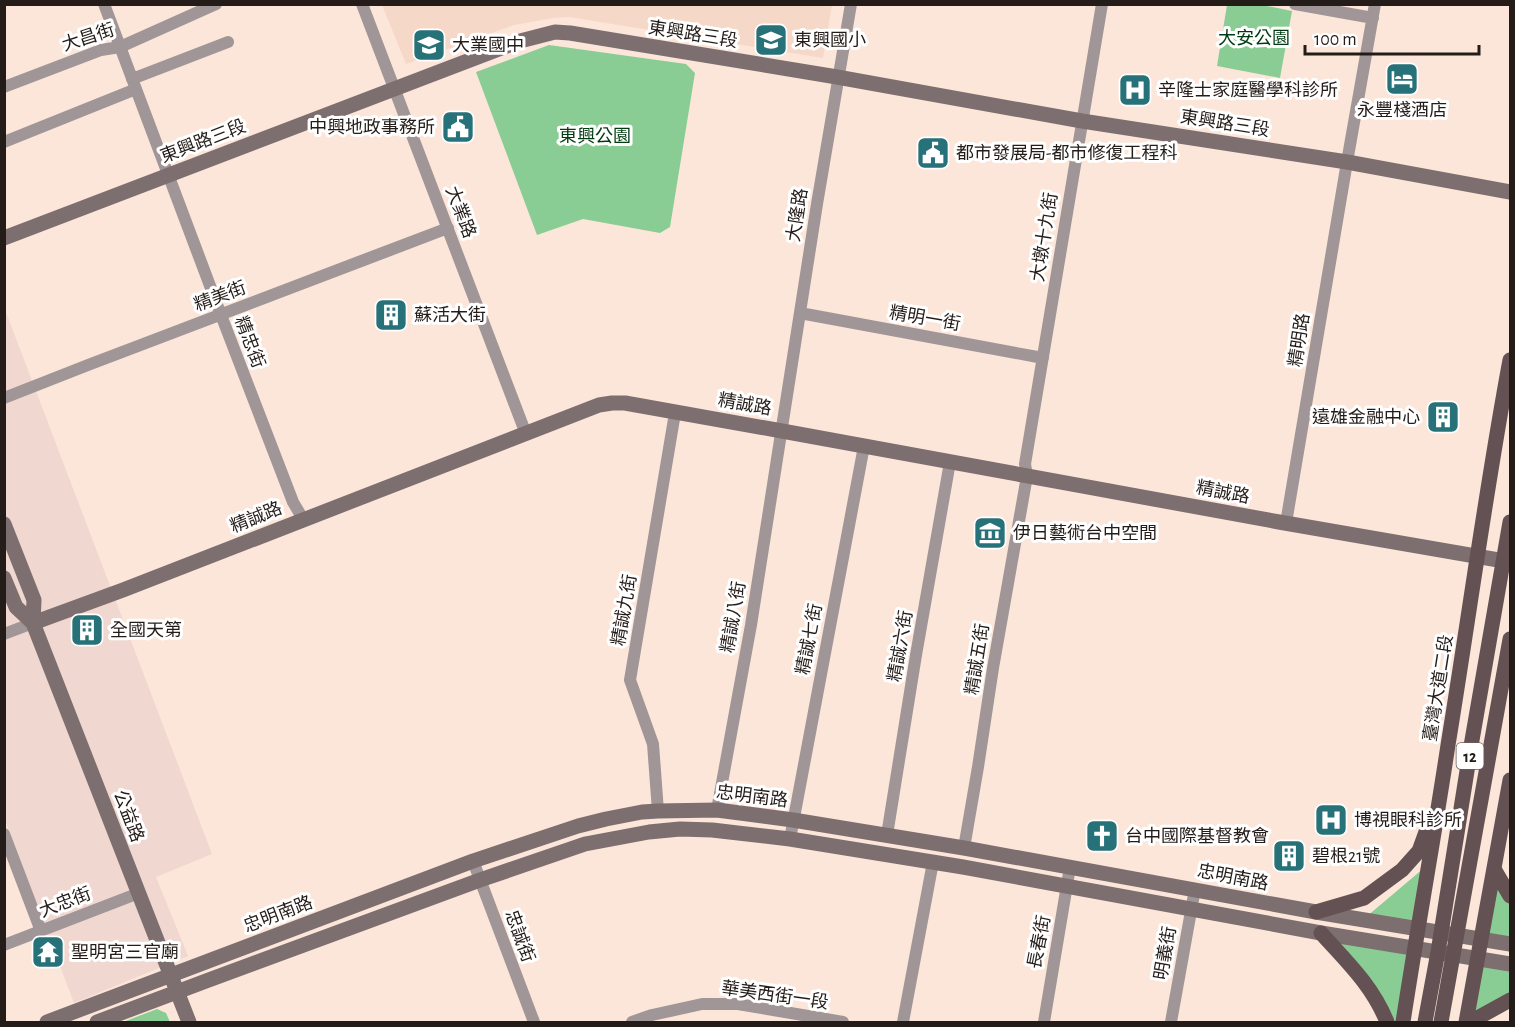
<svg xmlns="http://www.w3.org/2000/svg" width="1515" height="1027" font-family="'Alegreya Sans','Noto Sans TC',sans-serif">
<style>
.commercial{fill:#f0d7cf}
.built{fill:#f6d8c8}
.green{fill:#8acd94}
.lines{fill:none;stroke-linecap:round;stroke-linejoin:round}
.street{stroke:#a19697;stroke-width:12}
.secondary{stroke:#7d6e70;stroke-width:15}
.primary{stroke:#645154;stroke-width:15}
.labels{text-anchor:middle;stroke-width:6;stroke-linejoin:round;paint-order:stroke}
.shield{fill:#fff;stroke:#66605d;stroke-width:1.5}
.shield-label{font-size:16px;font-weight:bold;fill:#241c18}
.street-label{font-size:18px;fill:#241c18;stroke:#fff}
.park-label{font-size:18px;fill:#003a11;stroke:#fff}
.poi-label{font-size:18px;fill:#241c18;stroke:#fff;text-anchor:start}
</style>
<rect width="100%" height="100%" fill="#fce6d9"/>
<path class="commercial" d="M4,307L212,854L156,877L188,956L74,1003L5,820Z"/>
<path class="built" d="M382,5H832L823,58L569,17L553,18L514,25L406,64Z"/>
<path class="green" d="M1227,5H1262L1292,11L1280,78L1217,66Z
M549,45L686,64L695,73L670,227L660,233L583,219L537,235L476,72Z
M1500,863L1510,885V939L1485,934Z
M1424,868L1414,924L1366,917Z
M1330,939L1410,952L1400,1022H1391Z
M1483,965L1510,969V996L1469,1019Z
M157,1009L166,1013L170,1022H123Z"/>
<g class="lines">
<path class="street" d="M104,4L221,315L293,502L303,519
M362,4L526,434
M1295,4L1373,18
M132,79L228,42
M4,87L101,50L120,47L216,4
M4,142L136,89
M800,313L1043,358
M4,398L88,365L448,228
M1286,523L1347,162L1375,4
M4,634L33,623
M717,810L751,625L817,204L851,4
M658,811L653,744L630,680L675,413
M4,834L41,931
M887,835L916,655L950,462
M790,839L864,446
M964,848L978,767L993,668L1027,476L1025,464L1102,4
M473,861L534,1022
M4,945L139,893
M632,1022L652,1015L702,1004H738L843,1022
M903,1022L933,862
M1044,1022L1070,867
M1171,1022L1195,889"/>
<path class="secondary" d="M4,238L520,41L555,32L570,33L837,77L1082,121L1347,162L1510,192
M4,524L34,600L33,623L189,1022
M4,578L16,607L33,623
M33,623L123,590L599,405L612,403H625L782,431L1279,522L1510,562
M47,1022L473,861L578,826L606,819L642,812L658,811L717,810L793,820L964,848L1316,912L1510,944
M97,1022L206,981L480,880L585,844L649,832L680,829L712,830L790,839L963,867L1321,933L1510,964"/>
<path class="primary" d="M1494,869L1510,896
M1316,912L1364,898L1402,870L1419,851L1427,829
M1321,933C1347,962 1372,985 1387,1022
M1403,1022C1417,930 1434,838 1448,745C1469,617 1486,488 1510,360
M1425,1022L1438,952L1471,746L1510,522
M1441,1022L1510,639
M1466,1022L1510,780
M1470,1022L1510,1000"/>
</g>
<defs>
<g id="school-square" transform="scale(1.725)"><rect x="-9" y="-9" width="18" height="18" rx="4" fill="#277178" stroke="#fff"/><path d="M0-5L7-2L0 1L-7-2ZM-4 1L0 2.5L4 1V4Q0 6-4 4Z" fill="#fff"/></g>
<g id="hotel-square" transform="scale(1.725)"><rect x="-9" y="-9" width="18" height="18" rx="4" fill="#277178" stroke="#fff"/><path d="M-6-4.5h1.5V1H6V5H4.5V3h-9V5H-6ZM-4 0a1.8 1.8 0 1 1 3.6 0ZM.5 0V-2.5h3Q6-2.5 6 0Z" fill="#fff"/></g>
<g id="hospital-square" transform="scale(1.725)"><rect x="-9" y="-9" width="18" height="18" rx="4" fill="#277178" stroke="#fff"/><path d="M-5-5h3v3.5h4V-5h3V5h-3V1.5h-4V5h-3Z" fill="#fff"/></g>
<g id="civic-square" transform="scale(1.725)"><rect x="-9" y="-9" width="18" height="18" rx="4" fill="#277178" stroke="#fff"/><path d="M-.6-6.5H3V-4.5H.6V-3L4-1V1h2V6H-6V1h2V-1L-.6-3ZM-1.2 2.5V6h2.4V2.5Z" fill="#fff"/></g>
<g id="building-square" transform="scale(1.725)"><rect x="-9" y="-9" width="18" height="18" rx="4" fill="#277178" stroke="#fff"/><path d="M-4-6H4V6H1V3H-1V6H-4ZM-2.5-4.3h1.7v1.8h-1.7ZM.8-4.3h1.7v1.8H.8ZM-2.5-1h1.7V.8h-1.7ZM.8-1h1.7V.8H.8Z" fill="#fff"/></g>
<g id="museum-square" transform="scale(1.725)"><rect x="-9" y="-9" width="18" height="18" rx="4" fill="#277178" stroke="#fff"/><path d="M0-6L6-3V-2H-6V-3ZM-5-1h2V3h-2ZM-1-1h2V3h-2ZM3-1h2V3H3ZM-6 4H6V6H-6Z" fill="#fff"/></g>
<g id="church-square" transform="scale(1.725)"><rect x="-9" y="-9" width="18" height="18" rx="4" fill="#277178" stroke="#fff"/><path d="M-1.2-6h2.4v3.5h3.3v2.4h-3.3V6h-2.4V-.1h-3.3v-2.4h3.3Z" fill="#fff"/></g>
<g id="temple-square" transform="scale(1.725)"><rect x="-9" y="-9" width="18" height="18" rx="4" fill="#277178" stroke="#fff"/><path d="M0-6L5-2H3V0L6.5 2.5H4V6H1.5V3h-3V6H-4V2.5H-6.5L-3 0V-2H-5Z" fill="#fff"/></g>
</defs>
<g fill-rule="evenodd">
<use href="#school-square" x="771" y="40"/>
<use href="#school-square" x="429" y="45"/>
<use href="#hotel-square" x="1402" y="79"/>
<use href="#hospital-square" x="1135" y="90"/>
<use href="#civic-square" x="458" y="127"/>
<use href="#civic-square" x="933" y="153"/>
<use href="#building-square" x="391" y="315"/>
<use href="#building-square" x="1443" y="417"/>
<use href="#museum-square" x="990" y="533"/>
<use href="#building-square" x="87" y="630"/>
<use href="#hospital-square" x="1331" y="820"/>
<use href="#church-square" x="1102" y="836"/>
<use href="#building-square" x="1289" y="856"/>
<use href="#temple-square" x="48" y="952"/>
</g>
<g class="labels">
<rect class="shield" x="1456.5" y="743" width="27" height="26" rx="4.5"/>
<g class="shield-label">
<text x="1470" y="762">12</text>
</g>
<g class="street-label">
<text transform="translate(693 34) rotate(9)" y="6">東興路三段</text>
<text transform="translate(88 37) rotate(-18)" y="6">大昌街</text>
<text transform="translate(1225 123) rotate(9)" y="6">東興路三段</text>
<text transform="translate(203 141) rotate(-21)" y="6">東興路三段</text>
<text transform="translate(461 212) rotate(69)" y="6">大業路</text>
<text transform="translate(797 215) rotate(-81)" y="6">大隆路</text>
<text transform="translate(1044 237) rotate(-81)" y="6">大墩十九街</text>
<text transform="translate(220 296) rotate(-21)" y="6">精美街</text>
<text transform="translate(925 318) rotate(10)" y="6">精明一街</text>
<text transform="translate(1299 340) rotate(-81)" y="6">精明路</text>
<text transform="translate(250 342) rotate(69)" y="6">精忠街</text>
<text transform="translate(745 404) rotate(10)" y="6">精誠路</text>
<text transform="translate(1223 492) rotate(11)" y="6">精誠路</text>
<text transform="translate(256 517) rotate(-22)" y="6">精誠路</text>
<text transform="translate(624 610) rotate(-80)" y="6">精誠九街</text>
<text transform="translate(733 617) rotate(-80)" y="6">精誠八街</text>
<text transform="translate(809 639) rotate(-79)" y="6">精誠七街</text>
<text transform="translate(900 646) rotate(-80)" y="6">精誠六街</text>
<text transform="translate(977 659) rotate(-81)" y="6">精誠五街</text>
<text transform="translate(1438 688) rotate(-81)" y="6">臺灣大道二段</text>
<text transform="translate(752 796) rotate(7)" y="6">忠明南路</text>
<text transform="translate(129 816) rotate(69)" y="6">公益路</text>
<text transform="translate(1233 877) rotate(11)" y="6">忠明南路</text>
<text transform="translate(65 902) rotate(-21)" y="6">大忠街</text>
<text transform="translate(278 914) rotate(-21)" y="6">忠明南路</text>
<text transform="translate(520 936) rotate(70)" y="6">忠誠街</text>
<text transform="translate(1039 942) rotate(-79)" y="6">長春街</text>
<text transform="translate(1165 953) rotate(-80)" y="6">明義街</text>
<text transform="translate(775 995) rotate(8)" y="6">華美西街一段</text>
</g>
<g class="park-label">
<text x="1254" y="44">大安公園</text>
<text x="595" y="142">東興公園</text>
</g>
<g class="poi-label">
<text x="794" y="46">東興國小</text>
<text x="452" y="51">大業國中</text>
<text x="1158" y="96">辛隆士家庭醫學科診所</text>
<text x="1402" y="116" text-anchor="middle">永豐棧酒店</text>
<text x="435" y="133" text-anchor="end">中興地政事務所</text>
<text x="956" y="159">都市發展局-都市修復工程科</text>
<text x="414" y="321">蘇活大街</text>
<text x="1420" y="423" text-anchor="end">遠雄金融中心</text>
<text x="1013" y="539">伊日藝術台中空間</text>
<text x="110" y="636">全國天第</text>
<text x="1354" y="826">博視眼科診所</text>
<text x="1125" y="842">台中國際基督教會</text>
<text x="1312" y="862">碧根21號</text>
<text x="71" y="958">聖明宮三官廟</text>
</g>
</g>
<rect width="1515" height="1027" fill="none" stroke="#241c18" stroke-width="12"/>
<path d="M1305 45v9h174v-9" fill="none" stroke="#241c18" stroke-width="3"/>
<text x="1314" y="45" font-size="18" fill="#241c18" stroke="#ffffff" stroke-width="4.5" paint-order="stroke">100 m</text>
</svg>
